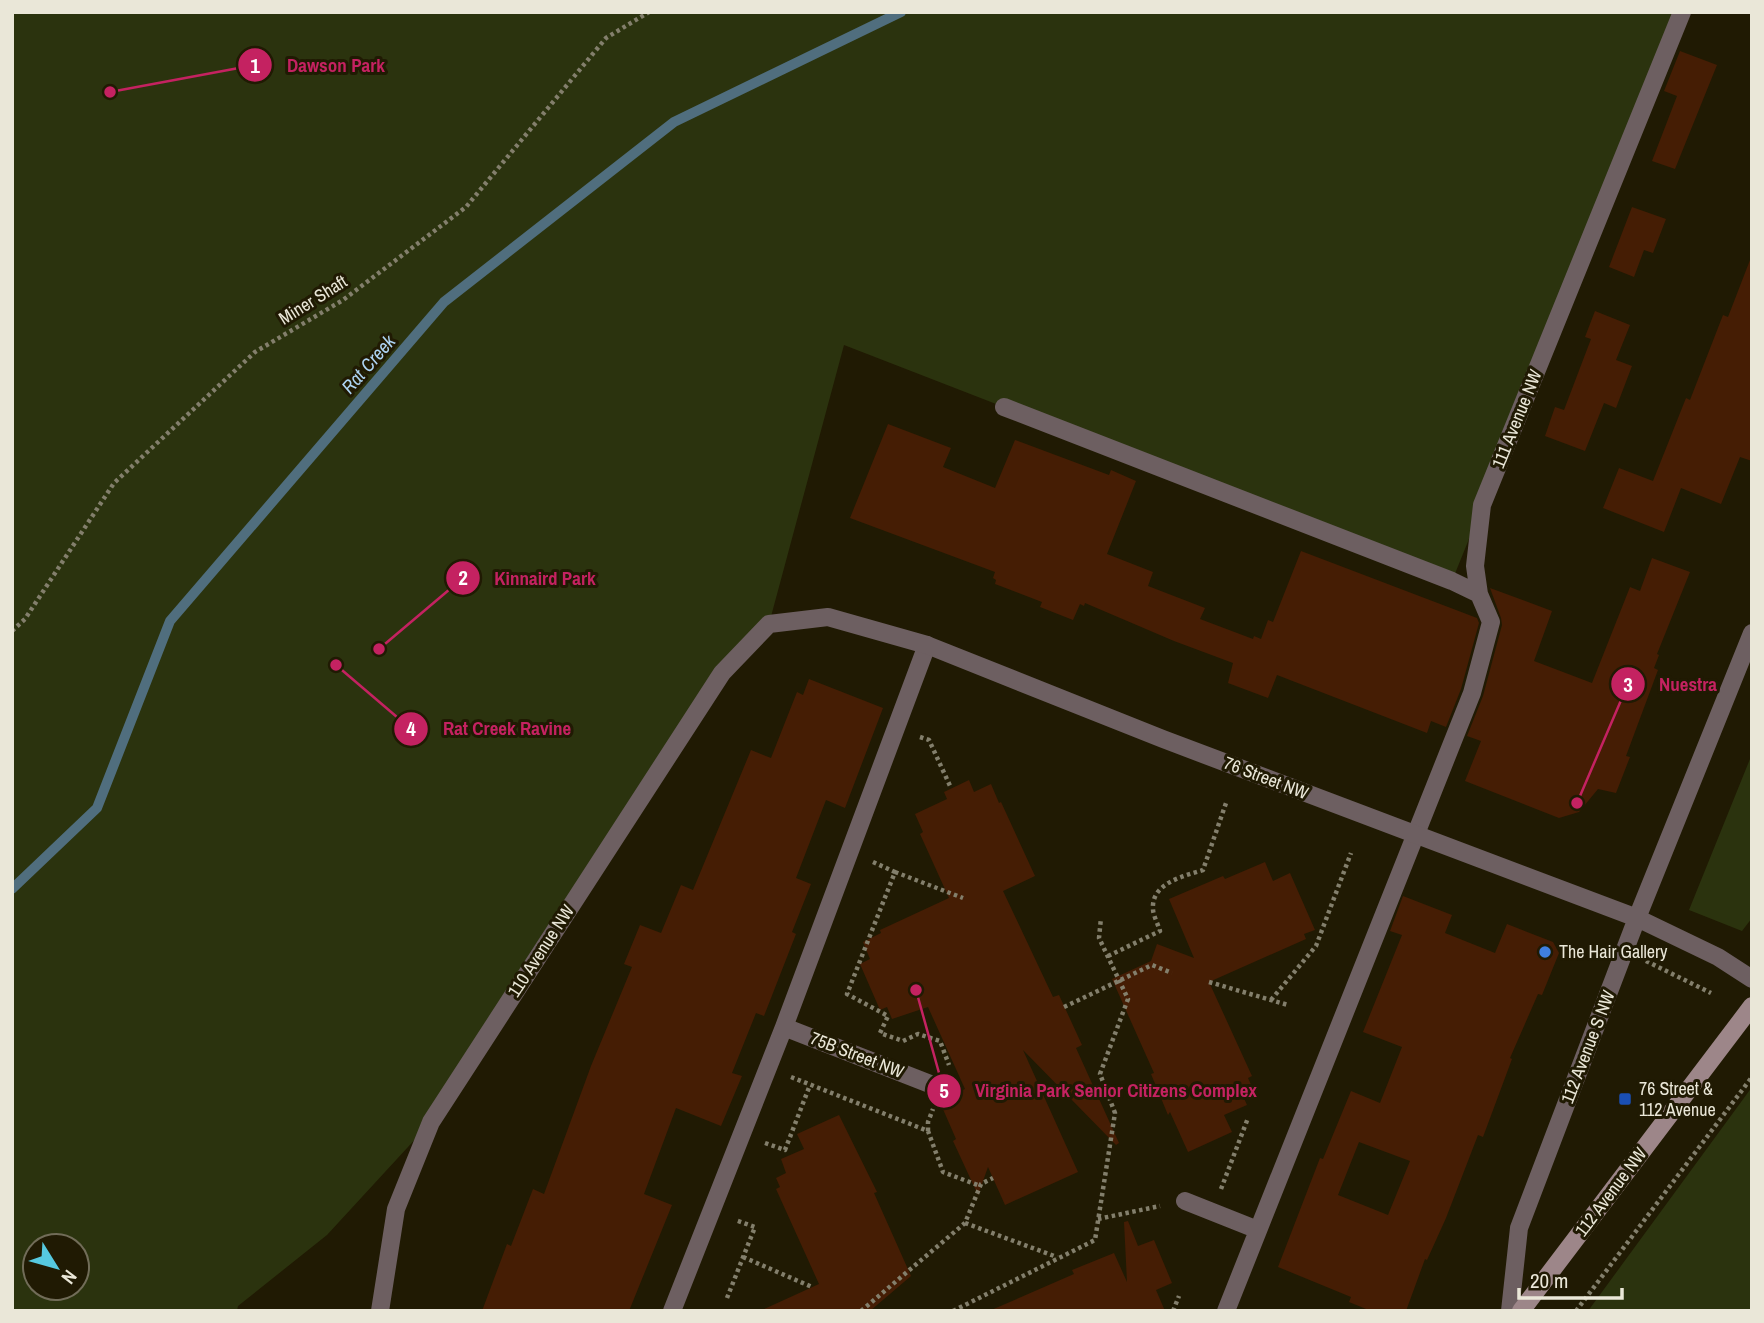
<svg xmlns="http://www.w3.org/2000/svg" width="1764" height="1323" font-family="'Archivo Narrow',sans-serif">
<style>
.green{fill:#2b330e;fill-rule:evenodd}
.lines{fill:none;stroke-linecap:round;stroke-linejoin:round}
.stream{stroke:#506e7e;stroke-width:10}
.building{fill:#451d04;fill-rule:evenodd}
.path{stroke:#837f6c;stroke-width:4.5;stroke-dasharray:3.5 3.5;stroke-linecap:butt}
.service{stroke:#6d5f61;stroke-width:18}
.minor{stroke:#6d5f61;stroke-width:18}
.secondary{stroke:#9d8689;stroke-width:18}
.shop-dot{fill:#3f7fe0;stroke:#201a03;stroke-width:2.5}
.transit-dot{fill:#1a4fb4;stroke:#201a03;stroke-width:2.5}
.labels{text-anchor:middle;stroke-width:6;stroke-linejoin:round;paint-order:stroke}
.street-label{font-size:18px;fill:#eae7d8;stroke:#201a03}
.poi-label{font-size:18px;fill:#eae7d8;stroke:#201a03;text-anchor:start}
.water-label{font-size:19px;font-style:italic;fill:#aed4f3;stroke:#201a03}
.leader{fill:none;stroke:#c42261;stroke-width:2.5}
.callout-dot{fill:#c42261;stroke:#201a03;stroke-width:2.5}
.mark-label{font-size:21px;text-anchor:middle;font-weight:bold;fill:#fff}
.callout-label{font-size:19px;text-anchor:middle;font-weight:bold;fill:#c42261;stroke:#201a03;stroke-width:6;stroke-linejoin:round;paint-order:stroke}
</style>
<rect width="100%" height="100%" fill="#201a03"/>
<path class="green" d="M12,12H1682L1452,581L844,345L769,624L722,673L431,1122L327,1235L238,1306L237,1311H12ZM35,1246H77V1288H35Z
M1752,754V918L1742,931L1689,910Z
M1752,1087V1311H1588Z"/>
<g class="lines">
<path class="stream" d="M12,889L97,808L170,621L444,302L674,122L901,12"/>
</g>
<path class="building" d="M1680,51L1717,65L1675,169L1652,161L1677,96L1664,91Z
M1632,207L1666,219L1653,253L1644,250L1634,277L1609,267Z
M1750,260L1752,461L1740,457L1721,504L1681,488L1664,532L1603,508L1619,468L1653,481L1686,398L1690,400L1723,315L1728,317Z
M1595,311L1630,325L1616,360L1632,366L1616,408L1604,403L1585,451L1545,436L1555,407L1564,410L1591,339L1585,337Z
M888,424L951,448L943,467L995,488L1015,440L1109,475L1111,470L1136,481L1107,554L1153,572L1148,586L1205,608L1200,619L1253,639L1254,636L1261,639L1268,620L1273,622L1301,551L1477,618L1479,623L1461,689L1446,727L1431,721L1427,733L1277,675L1268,698L1228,683L1233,663L1174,641L1085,603L1084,606L1080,604L1073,620L1040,607L1042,602L995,584L996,580L993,578L995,572L850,518Z
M1652,558L1690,572L1657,654L1659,655L1654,668L1658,670L1626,756L1630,757L1616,793L1598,789L1579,812L1559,818L1465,781L1481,741L1467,736L1483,696L1502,625L1501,618L1490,588L1552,611L1534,661L1592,683L1630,587L1640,591Z
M809,679L883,708L845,808L826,800L796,878L811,884L792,932L796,934L764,1016L756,1013L732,1073L742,1076L721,1126L676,1108L644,1194L672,1205L629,1311H482L507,1244L511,1246L533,1189L544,1194L591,1066L632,967L624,964L640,925L661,933L681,885L693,890L751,750L771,758L797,692L803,695Z
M969,780L974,792L991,784L999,803L1001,802L1035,876L1003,891L1053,997L1059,995L1082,1045L1076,1048L1119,1143L1116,1145L1023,1050L1078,1172L1005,1205L988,1167L978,1195L953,1141L956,1139L939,1100L965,1089L928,1007L892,1019L887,1007L880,1010L860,964L870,959L863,942L881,933L880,930L949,898L920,834L923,832L915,814L947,799L944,792Z
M1265,862L1273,881L1290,873L1315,930L1304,934L1306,939L1209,982L1252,1076L1248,1078L1253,1089L1242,1094L1247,1105L1224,1115L1232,1132L1188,1152L1170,1112L1168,1115L1151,1074L1154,1073L1112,979L1151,961L1157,944L1194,958L1169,899L1223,876L1225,879Z
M1403,896L1452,915L1445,933L1495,953L1507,924L1553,942L1559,953L1542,995L1538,994L1510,1058L1512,1059L1483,1137L1478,1135L1446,1218L1427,1260L1425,1259L1406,1311H1371L1349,1302L1351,1297L1278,1267L1320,1158L1323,1159L1351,1091L1380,1103L1402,1047L1363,1032L1402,935L1390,931ZM1359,1142L1410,1161L1388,1215L1338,1195Z
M839,1115L877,1192L874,1193L911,1276L870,1311H760L819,1284L776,1189L780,1187L776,1178L786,1173L781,1159L804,1149L797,1134Z
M1128,1221L1138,1246L1154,1240L1172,1283L1156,1290L1165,1311H989L1074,1274L1072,1270L1114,1253L1127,1282L1124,1222Z"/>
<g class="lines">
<path class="path" d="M12,631L25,619L114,483L255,352L343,300L466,207L606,38L649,12
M920,737L929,740L951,788
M873,862L895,872L847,994L888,1016L880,1033L903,1041L918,1034L940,1041L949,1065
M895,872L963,898
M1108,956L1160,931C1158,924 1153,915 1153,909C1151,883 1184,876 1203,870L1226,803
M1646,961L1711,993
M1209,982L1288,1005
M1271,1000L1316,946L1351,853
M1064,1007L1152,965L1172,973
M791,1077L928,1131L943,1172L980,1186
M928,1131V1122L933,1109
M765,1143L785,1150L810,1085
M1221,1189L1248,1118
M1098,1219L1160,1206
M965,1223L1057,1257
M743,1257L812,1287
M727,1298L755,1227L735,1220
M861,1311L965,1223L981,1184L993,1178
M953,1311L1095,1240L1115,1113L1100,1074L1128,999L1099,938L1101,918
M1173,1311L1179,1296
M1576,1311L1752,1077"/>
<path class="service" d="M1004,407L1452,581L1479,594
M784,1027L930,1084
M1185,1201L1258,1230
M672,1311L784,1027L927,645
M1226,1311L1472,693L1491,622L1479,594L1475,566L1482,505L1682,12"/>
<path class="minor" d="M380,1311L396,1209L431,1122L722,673L769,624L828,617L927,645L1163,739L1637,918L1718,957L1752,979
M1510,1311L1519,1228L1637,918L1752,633"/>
<path class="secondary" d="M1521,1311L1752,1006"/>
</g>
<circle class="shop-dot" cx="1545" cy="952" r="7"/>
<rect class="transit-dot" x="1618" y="1092" width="14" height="14" rx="3.5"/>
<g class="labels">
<g class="street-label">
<text transform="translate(313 300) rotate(-32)" y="6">Miner Shaft</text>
<text transform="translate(1517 419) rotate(-68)" y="6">111 Avenue NW</text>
<text transform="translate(1266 778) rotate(21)" y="6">76 Street NW</text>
<text transform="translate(541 951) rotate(-57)" y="6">110 Avenue NW</text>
<text transform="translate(1588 1047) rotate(-69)" y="6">112 Avenue S NW</text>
<text transform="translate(857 1055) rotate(21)" y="6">75B Street NW</text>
<text transform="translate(1611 1192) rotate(-53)" y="6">112 Avenue NW</text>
</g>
<g class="poi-label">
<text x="1559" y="958">The Hair Gallery</text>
<text x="1639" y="1095">76 Street &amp;<tspan x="1639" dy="21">112 Avenue</tspan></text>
</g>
<g class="water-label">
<text transform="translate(368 364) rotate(-49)" y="7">Rat Creek</text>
</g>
</g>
<path class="leader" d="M110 92L255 65M379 649L463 578M1577 803L1628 684M336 665L411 729M916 990L944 1091"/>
<g class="callout-dot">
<circle cx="110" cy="92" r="7"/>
<circle cx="379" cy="649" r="7"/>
<circle cx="1577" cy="803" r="7"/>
<circle cx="336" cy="665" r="7"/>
<circle cx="916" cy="990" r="7"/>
<circle cx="255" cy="65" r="18"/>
<circle cx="463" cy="578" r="18"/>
<circle cx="1628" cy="684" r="18"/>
<circle cx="411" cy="729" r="18"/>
<circle cx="944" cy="1091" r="18"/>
</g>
<g class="mark-label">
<text x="255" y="73">1</text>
<text x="463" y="585">2</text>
<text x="1628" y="692">3</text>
<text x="411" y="736">4</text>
<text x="944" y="1098">5</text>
</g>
<g class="callout-label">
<text x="336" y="72">Dawson Park</text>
<text x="545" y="585">Kinnaird Park</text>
<text x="1688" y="691">Nuestra</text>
<text x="507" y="735">Rat Creek Ravine</text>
<text x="1116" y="1097">Virginia Park Senior Citizens Complex</text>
</g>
<rect width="1764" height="1323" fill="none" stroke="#eae7d8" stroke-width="28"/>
<g transform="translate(56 1267) rotate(127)"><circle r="33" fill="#201a03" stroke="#716c58" stroke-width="2"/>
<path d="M0-5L12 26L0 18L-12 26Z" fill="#56c9e0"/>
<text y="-10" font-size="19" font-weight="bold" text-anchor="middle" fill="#eae7d8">N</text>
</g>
<path d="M1519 1288v10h103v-10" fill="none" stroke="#eae7d8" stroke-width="3.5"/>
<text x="1530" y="1288" font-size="21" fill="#eae7d8" stroke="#201a03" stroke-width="5" paint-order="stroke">20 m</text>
</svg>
